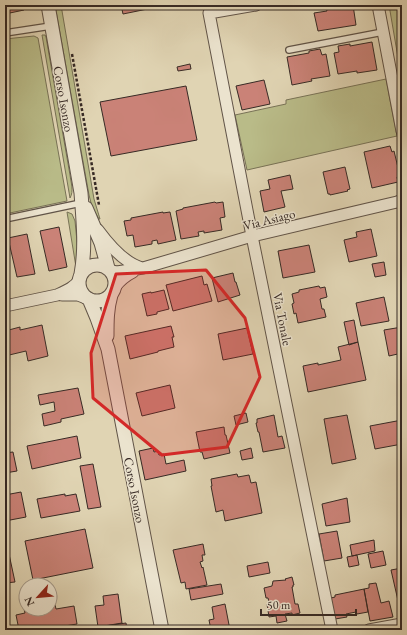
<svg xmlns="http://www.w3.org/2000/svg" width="407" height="635" font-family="'EB Garamond',serif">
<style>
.green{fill:#b9bb88;stroke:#787256}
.building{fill:#ca8277;stroke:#372a25}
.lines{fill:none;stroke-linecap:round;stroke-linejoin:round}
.service-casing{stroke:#615448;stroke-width:8}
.minor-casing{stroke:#615448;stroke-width:13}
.tertiary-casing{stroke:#615448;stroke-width:15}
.path{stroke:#372a25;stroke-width:2.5;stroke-dasharray:3 2;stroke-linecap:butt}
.service{stroke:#ebe3ce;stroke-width:5.5}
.minor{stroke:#ebe3ce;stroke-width:11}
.tertiary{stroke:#ebe3ce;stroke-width:13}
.marked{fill:#d62828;fill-opacity:0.2;stroke:#d62828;stroke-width:3;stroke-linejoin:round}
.labels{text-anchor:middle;stroke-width:3;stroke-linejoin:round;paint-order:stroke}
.street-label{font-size:13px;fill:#372a25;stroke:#ebe3ce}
</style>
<rect width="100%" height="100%" fill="#e0d4b3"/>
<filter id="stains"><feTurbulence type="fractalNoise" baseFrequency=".005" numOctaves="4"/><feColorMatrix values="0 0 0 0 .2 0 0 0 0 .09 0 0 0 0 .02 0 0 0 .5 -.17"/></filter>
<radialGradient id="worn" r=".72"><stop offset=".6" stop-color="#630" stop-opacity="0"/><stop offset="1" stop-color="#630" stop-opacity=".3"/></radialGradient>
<path class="green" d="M55,5H61L94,199L100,219H99L92,207L89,195Z
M389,5H402V81Z
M42,35H45L46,37L70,175C71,183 74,191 70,198Z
M34,36L38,38L67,201L5,214V39Z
M386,79L397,136L247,170L235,115L286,104V100Z
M67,212L72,214L75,221L79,262L76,267Z"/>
<path class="building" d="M5,5H23L24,10L5,14Z
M121,5H167L123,14Z
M338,5H353L356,25L318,31L314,13L327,11L326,7Z
M372,42L377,70L357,73V71L338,74L334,53L339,52L338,46L350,44V46Z
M320,49L322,55L326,54L330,76L311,79L312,81L292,85L287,57L309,53V51Z
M190,64L191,69L178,71L177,67Z
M264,80L270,104L242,110L236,86Z
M186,86L197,140L111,156L100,102Z
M390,146L392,152L394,151L400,176L397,177L398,182L372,188L364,152Z
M345,167L350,189L347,190L348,191L330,195V194H328L323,172Z
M290,175L293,189L281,191L285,207L264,212L260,191L270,189L268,180Z
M215,202L216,203L223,202L225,217L220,218L222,230L204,233V231L198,232L199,236L181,239L176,211L183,209V208Z
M163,212V213L170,212L176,240L158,244L157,240L152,241V244L135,247L133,235L127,236L124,221L131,220V218Z
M59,227L67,267L49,271L40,231Z
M371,229L377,256L349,262L344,240L357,237L356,232Z
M27,234L35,274L17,277L8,238Z
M309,245L315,272L283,278L278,251Z
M384,262L386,275L375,277L372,264Z
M233,273L235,282H236L240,295L218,302L212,278Z
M202,276L204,285L207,284L212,301L173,311L166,285Z
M319,286L320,288L325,287L327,297L320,299L322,309H324L326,317L298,323L296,313L294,314L292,304L294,303L292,294L299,292V290Z
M164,290L169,309L157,312V314L147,316L142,294L151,292V293Z
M384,297L389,321L361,326L356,303Z
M354,320L358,342L349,345L344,322Z
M42,325L48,356L28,361L26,351L5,356V331L20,327V330Z
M171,326L174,337H172L174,347L158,351V352L130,359L125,336Z
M402,327V353L389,356L384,330Z
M247,328L253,354L223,360L218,334Z
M358,342L366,380L308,392L303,366L318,363V365L341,360L338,347Z
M170,385L175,408L142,416L136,393Z
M78,388L84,414L61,419V422L44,426L42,414L55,411L54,402L40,405L38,395Z
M246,413L248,422L236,425L234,416Z
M274,415L278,437L282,436L285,448L263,452L259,432H258L256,423H257V419Z
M347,415L356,459L332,464L324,419Z
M402,420V444L375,449L370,426Z
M224,427L225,435H226L230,453L204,459L202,452H200L196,432Z
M77,436L81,458L32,469L27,446Z
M153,448L154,452L158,451L159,455L164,454L166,464L184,460L186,471L145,480L139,451Z
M251,448L253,458L242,460L240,451Z
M13,452L17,471L5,473V453Z
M93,464L101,507L88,509L80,466Z
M237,474L238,477L249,475L251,483L256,482L262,513L225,521L223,510L216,512L211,486H212L211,479Z
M21,492L26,517L5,521V495Z
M65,494V496L76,494L80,511L41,518L37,499Z
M347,498L350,522L326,526L322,504Z
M85,529L93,568L33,580L25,541Z
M337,531L342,558L324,561L319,534Z
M374,540L375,551L352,556L350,545Z
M203,544L205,555H202L203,561L200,562L202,568L203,567L207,585L186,589L185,582L181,583L173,550Z
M402,546V565L398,547Z
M383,551L386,565L371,568L368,554Z
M9,554L15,582L5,583V555Z
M357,555L359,565L349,567L347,557Z
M268,562L270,573L249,577L247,566Z
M402,568V604L399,605L391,570Z
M292,577L294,585H293V587H292L295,604H298L300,613L292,615V613L285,614L287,621L277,623L276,616L269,617L267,604L269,602L268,598H266L264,588L272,586L273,581L286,580L285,579Z
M376,583L381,603L389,601L393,617L370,621L364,589L369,588V584Z
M221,584L223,594L191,600L189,589Z
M364,589L368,612L357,614L356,612L346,614L347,617L335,619L331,598L335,597V595Z
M118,594L122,623L98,627L95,606L104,605L103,596Z
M54,600L56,609L74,606L77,624L40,630H19L16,615L25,613L23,605H26V609H50V601Z
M225,604L230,630H211L209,620L214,619L212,607Z
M126,623L127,630H98V627Z"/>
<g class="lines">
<g class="service-casing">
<path id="service" d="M5,33L51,26
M289,50L383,32
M5,219L81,203"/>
</g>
<g class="minor-casing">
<path id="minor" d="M256,5L209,13L252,236L332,630
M378,5L402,131
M98,230C109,245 124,263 142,268
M111,271L117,272L143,268L252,236L397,202L402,200
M115,287C120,280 125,276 133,272
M62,295H78L86,298
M5,306L57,295C66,291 74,288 80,279
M369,630L402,624"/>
</g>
<g class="tertiary-casing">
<path id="tertiary" d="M48,5L81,193C83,220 86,247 81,274
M86,208L101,243L108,268
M79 283a18 18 0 1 1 36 0a18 18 0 1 1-36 0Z
M89,299L97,318L108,349L162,630
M107,336C107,321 107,309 111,295"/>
</g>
<path class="path" d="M72,54L99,205"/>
<use href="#service" class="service"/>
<use href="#minor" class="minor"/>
<use href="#tertiary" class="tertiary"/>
</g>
<path class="marked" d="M206,270L245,318L260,377L227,447L162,455L93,398L91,353L116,274Z"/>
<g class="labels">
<g class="street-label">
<text transform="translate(64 99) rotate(80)" y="5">Corso Isonzo</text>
<text transform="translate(269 219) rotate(-14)" y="5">Via Asiago</text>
<text transform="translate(283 319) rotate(79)" y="5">Via Tonale</text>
<text transform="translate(135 490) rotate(79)" y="5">Corso Isonzo</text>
</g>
</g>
<rect width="407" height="635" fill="none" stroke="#e0d4b3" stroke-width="20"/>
<rect x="6" y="6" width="395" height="623" fill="none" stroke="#372a25" stroke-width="2"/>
<rect x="10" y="10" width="387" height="615" fill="none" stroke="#372a25"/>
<g transform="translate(38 597) rotate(243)"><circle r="19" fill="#ebe3ce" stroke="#a3998a"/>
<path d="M0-3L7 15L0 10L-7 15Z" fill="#8f2418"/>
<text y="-6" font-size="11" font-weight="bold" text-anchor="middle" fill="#372a25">N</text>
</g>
<path d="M261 609v6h95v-6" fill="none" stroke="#372a25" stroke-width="2"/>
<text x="267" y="609" font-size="12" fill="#372a25" stroke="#ebe3ce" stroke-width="3" paint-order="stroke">50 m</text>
<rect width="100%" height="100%" filter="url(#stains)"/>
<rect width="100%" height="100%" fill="url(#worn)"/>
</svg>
